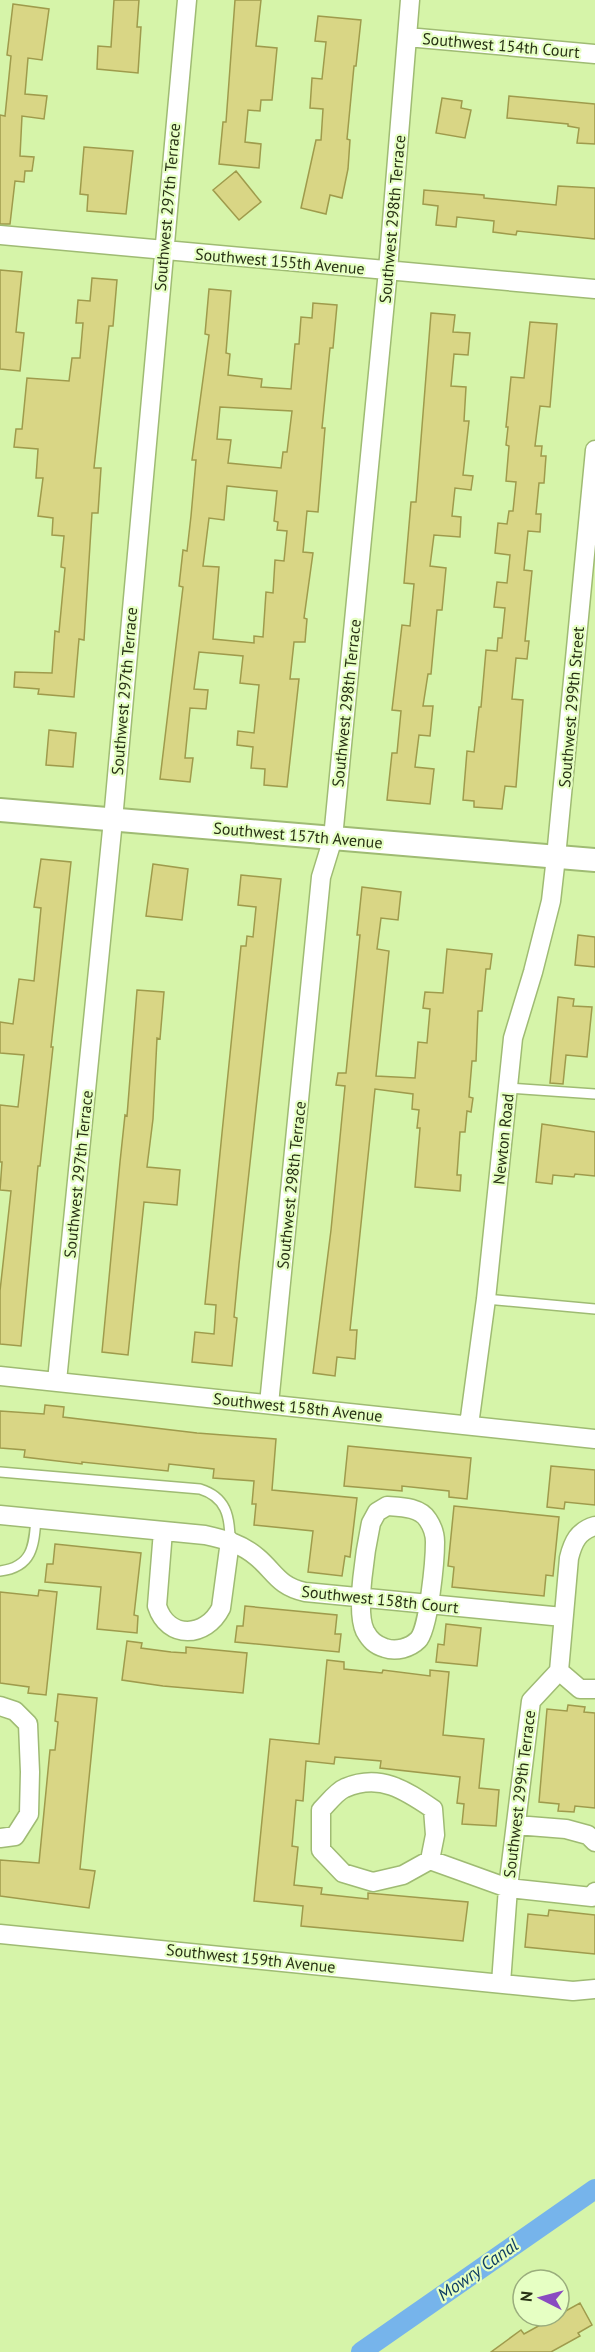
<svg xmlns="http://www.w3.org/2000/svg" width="595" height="2352" font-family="'PT Sans',sans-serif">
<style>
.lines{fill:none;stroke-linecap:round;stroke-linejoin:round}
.canal{stroke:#76b4eb;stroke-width:20}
.building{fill:#d9d685;stroke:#9f9b4c;stroke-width:1.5;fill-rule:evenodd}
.service-casing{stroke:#9fbb73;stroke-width:12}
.minor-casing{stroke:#9fbb73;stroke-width:21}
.tertiary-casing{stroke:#9fbb73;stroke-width:26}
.service{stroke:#fff;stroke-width:9}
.minor{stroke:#fff;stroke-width:18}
.tertiary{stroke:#fff;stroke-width:22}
.labels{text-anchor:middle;stroke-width:4.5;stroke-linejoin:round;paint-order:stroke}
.street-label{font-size:16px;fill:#273114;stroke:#e6ffc3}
.water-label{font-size:18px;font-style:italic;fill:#103f63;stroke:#e6ffc3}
</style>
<rect width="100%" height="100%" fill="#d6f4a9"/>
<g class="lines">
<path class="canal" d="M361,2352L595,2189"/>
</g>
<path class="building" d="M114,0H139L137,27H141L138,73L97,69L98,46L111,47Z
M235,0H261L256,46L277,48L272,100H261L260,111L248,110L245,142L261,144L259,168L219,164L223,122H226Z
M13,4L49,9L42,60L28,58L25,94L47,96L44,119L22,116L20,156L34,157L32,171H25L24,182L15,181L10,224H0V115L5,116L11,56L7,55Z
M318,16L361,20L356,66H354L347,139L350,140L348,169L342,198L330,195L326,214L301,208L316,140H321L323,109L310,108L312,78L322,79L326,42L315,41Z
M509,96L595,104V144L577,143L579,128L568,126V124L507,118Z
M442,98L462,101L461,108L471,110L465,138L436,133Z
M84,147L133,151L126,214L87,211L88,195L80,194Z
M236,171L261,202L239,220L213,190Z
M558,186L595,188V239L517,231L516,235L493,232L494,221L457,217L456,227L436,225L438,206L423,204L424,190L484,195V198L556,205Z
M0,270L22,272L16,332L24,333L20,371L0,369Z
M92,278L117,280L113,326H109L94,468H101L98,513H92L84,640L79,639L74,697L38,694L39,689L14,687L15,672L52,673L55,631L59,632L65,568L61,567L64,536L52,535L53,518L38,516L43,478H36L38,449L14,447L16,429H22L27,378L69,381L72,358H80L83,323H76L78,300L90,301Z
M209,289L231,291L226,353L230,354L228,375L262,379L261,387L291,389L295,344H299L301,317L312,318L313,303L337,305L333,348H330L322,428H325L318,512L307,511L303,552L313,553L304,618L307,619L305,642H294L290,679H299L287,787L264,785L265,769L251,768L253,747L237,745L238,731L254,733L259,685L240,683L243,656L199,652L194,689L208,690L206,709L190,708L185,758H193L190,782L160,779L183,587L179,586L183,550L187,551L191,516L196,460H192L209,335L205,334ZM220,407L292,411L287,452H283L281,468L228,463L231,440L217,439ZM227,486L277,491L274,521L278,522L277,530L287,531L284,561L275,560L273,593L266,592L263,637L254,636V643L213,639L219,567L203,566L209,518L224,520Z
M431,313L455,315L453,332L470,333L468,355L454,354L451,386L466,387L464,421H469L463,475L473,476L471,490L455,488L452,516L461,517L460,537L434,535L430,566L446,568L442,610H437L431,674H428L423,706H433L430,736L419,735L415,767L434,769L430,804L387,800L392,753H397L401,711L392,710L402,625L410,626L414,584L404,583L411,502H416Z
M530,322L557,324L550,407L540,406L535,446H542L541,456H546L544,483H539L536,514H541L540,532L528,531L524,570L532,571L525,641H529L527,659L516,658L512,699L523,700L516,787L505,786L502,809L474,807V801L463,800L467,751L474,752L479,707H481L486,650L497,651L498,638H502L505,608L494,607L497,582L507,583L510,555L495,553L498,523L507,524L509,511H513L516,482L506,481L509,446L506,445L508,427H506L511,377L524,378Z
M49,730L76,733L73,767L46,765Z
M41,859L71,862L51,1047H53L40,1166H38L21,1346L0,1344V1291L11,1191L0,1190L2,1162H0V1105L18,1107L24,1055L0,1053V1022L13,1024L19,979L34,981L41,908L34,907Z
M153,864L188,869L182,920L146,916Z
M241,875L281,879L239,1264L234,1317L237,1318L232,1366L192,1362L195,1332L214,1334L216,1305L205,1304L222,1133L241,946H246L247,936L253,937L256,907L238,905Z
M362,887L401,892L398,920L381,918L377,949L389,951L376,1076L415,1078L418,1042L427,1043L430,1009L423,1008L425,992L443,993L447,949L492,954L490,969H486L482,1011H478L476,1061H472L469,1097L473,1098L471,1112L467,1111L465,1132H460L457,1175H461L460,1191L415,1187L420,1128H417L419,1110L412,1109L413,1094L375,1089L350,1330H357L355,1359L337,1357L335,1376L313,1373L331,1230L345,1086L336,1085L338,1073H346L360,935H357Z
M578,935L595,937V967L575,965Z
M137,990L164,992L160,1039L157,1038L153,1119L147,1167L180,1170L177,1205L144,1202L128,1355L102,1352L120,1162L125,1115L127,1116Z
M558,997L574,999L573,1006L592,1007L587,1057L566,1055L563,1084L550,1083Z
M542,1124L595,1132V1176L575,1174L574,1177L553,1175L552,1184L536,1182Z
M45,1405L64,1407L63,1417L197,1433L276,1439L272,1490L357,1498L350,1557L345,1556L342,1576L308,1572L313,1531L254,1525L256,1504H252L254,1481L213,1478L214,1469L169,1464L168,1471L82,1462V1464L24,1457L25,1450L0,1448V1411L44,1414Z
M348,1446L471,1458L467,1499L449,1497V1491L402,1486V1491L344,1486Z
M551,1466L595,1470V1505L565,1502L564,1509L547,1507Z
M454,1506L559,1517L553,1576L546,1575L544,1596L452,1587L454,1567L448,1566Z
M55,1544L141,1553L134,1615L138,1616L137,1633L97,1629L101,1587L45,1582L47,1564H53Z
M39,1590L57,1592L46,1695L28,1693L29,1687L0,1683V1592L38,1596Z
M245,1606L337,1615L335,1634H341L339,1652L235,1642L237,1626H243Z
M446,1624L481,1628L477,1666L436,1662L438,1644L444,1645Z
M127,1641L142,1643L141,1648L171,1652L186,1653V1647L247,1653L243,1693L163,1686L122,1680Z
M327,1660L344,1662V1669L382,1673L383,1670L430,1676V1670L449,1672L443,1735L484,1739L479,1788L499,1790L496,1826L462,1824L464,1804L457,1803L460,1777L380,1768L381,1761L335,1757L334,1764L306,1761L303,1801L296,1800L292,1846L298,1847L294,1885L322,1888L321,1894L368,1899V1893L468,1902L463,1941L301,1926L303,1906L254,1901L270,1739L319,1744Z
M58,1694L97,1698L80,1869L95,1871L89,1908L0,1896V1860L39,1863L50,1750H55L58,1722L55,1721Z
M568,1705L585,1707L584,1712L595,1713V1808L575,1806L574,1812L558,1811L559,1804L539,1802L547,1709L567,1711Z
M549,1910L595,1915V1954L525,1947L528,1914L548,1916Z
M580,2303L592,2325L578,2333L580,2336L551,2352H491L521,2330L524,2334Z"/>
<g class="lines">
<g class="service-casing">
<path id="service" d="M508,1088L595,1094
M486,1299L595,1309
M0,1472L200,1489C226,1497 230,1516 230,1541
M0,1571C33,1567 34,1545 36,1518"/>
</g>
<g class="minor-casing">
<path id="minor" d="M407,37L595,54
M0,235L595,289
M0,1376L595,1439
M57,1381L113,820L187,0
M269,1404L321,877L333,838L388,270L410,0
M469,1425L486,1299L513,1038L533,972L551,901L556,857L595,450
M387,1506C401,1507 420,1507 428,1520C432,1526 435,1535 435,1542C435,1559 429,1629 418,1640C410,1648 396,1652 385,1648C375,1645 370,1640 365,1631C355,1611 366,1546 371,1523L377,1512Z
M0,1515L205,1535C224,1539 242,1544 257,1557C275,1572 278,1586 305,1592L563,1617
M163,1531L157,1606C168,1640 206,1638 221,1608L230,1541
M559,1671L580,1689H595
M0,1706L15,1711L28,1724L30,1772L29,1814L15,1836L0,1838
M516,1825L566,1829L588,1835L595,1842
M430,1860L435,1835L433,1809C405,1790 380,1773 345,1788C337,1791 328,1803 321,1810V1850L343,1873L373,1882L403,1875L430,1860L508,1888L592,1897L595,1892
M0,1934L573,1991L595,1989
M501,1983L508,1888L531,1701L559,1671L569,1558C573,1542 578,1531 595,1526"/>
</g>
<g class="tertiary-casing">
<path id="tertiary" d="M0,810L595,860"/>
</g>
<use href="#service" class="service"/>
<use href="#minor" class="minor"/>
<use href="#tertiary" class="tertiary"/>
</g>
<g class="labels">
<g class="street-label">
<text transform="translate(501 45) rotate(5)" y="6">Southwest 154th Court</text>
<text transform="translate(167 207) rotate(-85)" y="6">Southwest 297th Terrace</text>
<text transform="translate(392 219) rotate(-85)" y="6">Southwest 298th Terrace</text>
<text transform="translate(280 261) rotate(5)" y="6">Southwest 155th Avenue</text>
<text transform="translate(124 691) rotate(-85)" y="6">Southwest 297th Terrace</text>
<text transform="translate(346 703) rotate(-84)" y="6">Southwest 298th Terrace</text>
<text transform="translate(571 707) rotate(-85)" y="6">Southwest 299th Street</text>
<text transform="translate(298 835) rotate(5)" y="6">Southwest 157th Avenue</text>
<text transform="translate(503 1139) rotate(-84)" y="6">Newton Road</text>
<text transform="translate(78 1174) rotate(-84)" y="6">Southwest 297th Terrace</text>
<text transform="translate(291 1185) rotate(-84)" y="6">Southwest 298th Terrace</text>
<text transform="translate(298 1407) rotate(6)" y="6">Southwest 158th Avenue</text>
<text transform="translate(380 1599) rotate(6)" y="6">Southwest 158th Court</text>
<text transform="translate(519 1794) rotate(-83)" y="6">Southwest 299th Terrace</text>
<text transform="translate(251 1958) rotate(6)" y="6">Southwest 159th Avenue</text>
</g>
<g class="water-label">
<text transform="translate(478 2270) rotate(-35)" y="6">Mowry Canal</text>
</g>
</g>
<g transform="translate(541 2298) rotate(276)"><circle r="28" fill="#e6ffc3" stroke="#9aad7d" stroke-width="1.5"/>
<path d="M0-4.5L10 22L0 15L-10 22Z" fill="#8a4bc1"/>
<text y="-9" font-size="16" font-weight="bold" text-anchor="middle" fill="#273114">N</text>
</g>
</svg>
